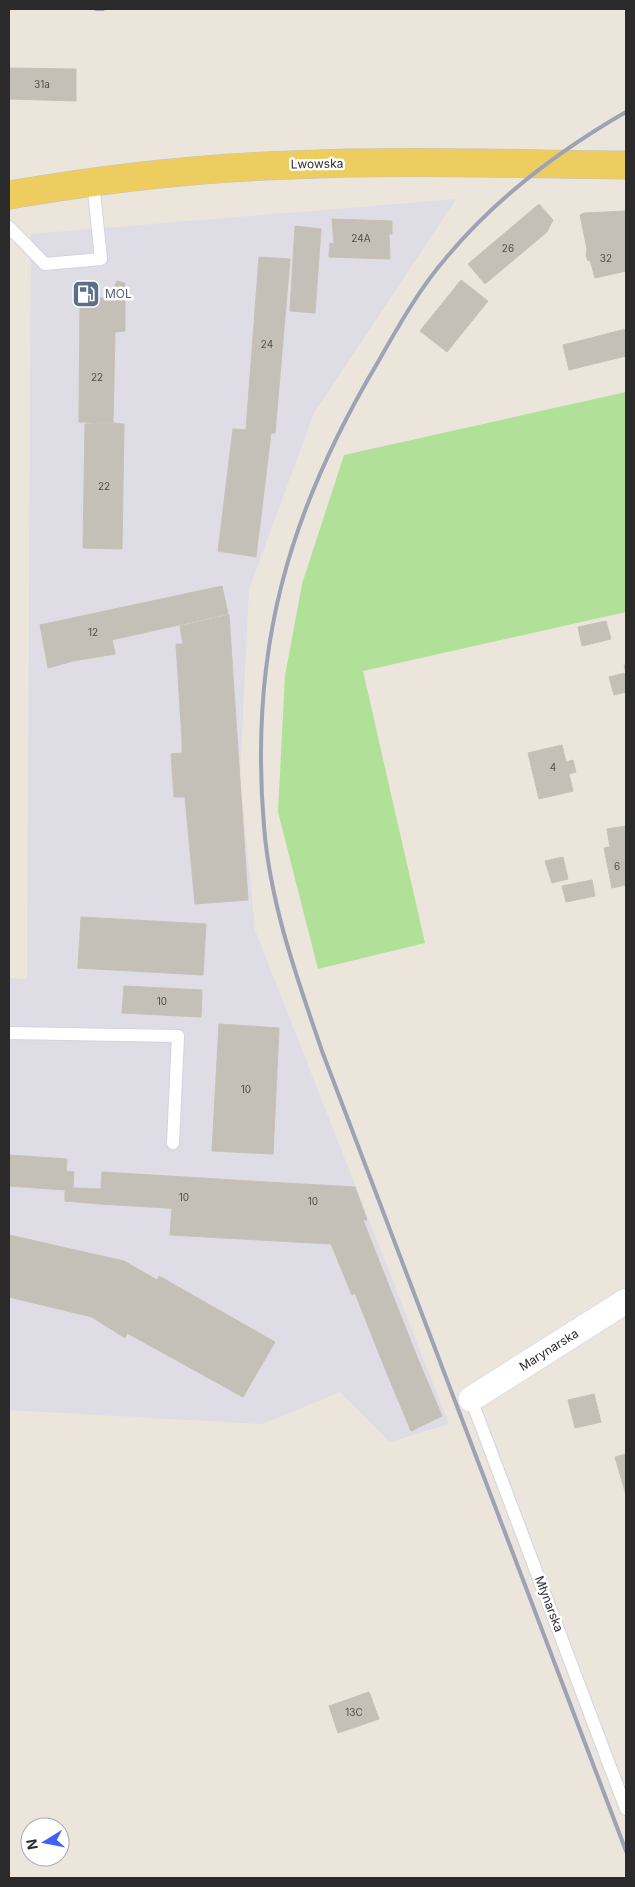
<svg xmlns="http://www.w3.org/2000/svg" width="635" height="1887" font-family="Inter,sans-serif">
<style>
.industrial{fill:#dedce4}
.green{fill:#b1e199}
.building{fill:#c4bfb7;stroke:#c7c1b5}
.lines{fill:none;stroke-linecap:round;stroke-linejoin:round}
.service-casing{stroke:#d1d4e2;stroke-width:14}
.minor-casing{stroke:#d1d4e2;stroke-width:26}
.primary-casing{stroke:#c3c3c3;stroke-width:29}
.service{stroke:#fff;stroke-width:12}
.minor{stroke:#fff;stroke-width:25}
.primary{stroke:#edcd5f;stroke-width:28}
.rail{stroke:#9fa2b4;stroke-width:4}
.labels{text-anchor:middle;stroke-width:5;stroke-linejoin:round;paint-order:stroke}
.number-label{font-size:10px;fill:#504f4d}
.street-label{font-size:12px;fill:#2a2a2a;stroke:#fff}
.service-label{font-size:12px;fill:#4e5e75;stroke:#fff;text-anchor:start}
</style>
<rect width="100%" height="100%" fill="#ebe5dc"/>
<path class="industrial" d="M456,199L314,413L249,589L240,776L255,930L449,1424L390,1442L340,1392L262,1424L9,1410V978L27,979L31,234Z"/>
<path class="green" d="M626,392V612L363,671L425,943L318,969L278,812L285,676L302,584L344,455Z"/>
<path class="building" d="M9,68L76,69V101L9,99Z
M539,204L553,220L547,232L485,284L468,264Z
M626,211V235L587,249L580,215L584,213Z
M332,219L392,221V234H389L390,259L329,257L330,243L334,244Z
M295,226L321,229L315,313L290,311Z
M626,235V271L595,278L590,260L588,261L586,256L587,249Z
M259,257L290,259L275,433H271L256,557L218,551L233,429L246,430Z
M461,280L488,301L447,352L420,331Z
M117,281L125,283V331L115,332L113,423L79,422L80,298H109Z
M626,329V356L569,370L563,345Z
M113,423L124,424L122,549L83,548L85,424Z
M222,586L228,614L71,649L73,661L48,668L40,625Z
M229,615L248,900L195,904L185,797H174L171,754L182,753V740L176,644H183L180,626Z
M606,621L611,639L582,646L578,627Z
M112,639L115,654L73,661L71,649Z
M624,665H626V692L614,695L609,677L626,673Z
M562,745L566,762L573,760L576,772L569,774L573,791L539,799L528,753Z
M626,826V885L612,888L604,848L610,847L607,829Z
M563,857L568,879L552,883L545,861Z
M592,880L595,896L566,902L562,886Z
M81,917L206,924L203,975L78,968Z
M124,986L202,990L201,1017L122,1013Z
M219,1024L279,1028L273,1154L212,1151Z
M9,1155L67,1159L66,1171L74,1172L73,1188L101,1189L100,1204L65,1201V1190L9,1186Z
M102,1172L267,1182L265,1214L100,1204Z
M267,1182L355,1187L367,1220L265,1214Z
M172,1208L363,1220L417,1357L386,1371L355,1293L352,1295L331,1244L170,1235Z
M9,1235L124,1261L157,1280L159,1276L275,1342L243,1397L127,1333L125,1338L92,1317L9,1297Z
M417,1357L442,1416L411,1431L386,1371Z
M594,1394L601,1422L575,1428L568,1400Z
M626,1454V1495L615,1457Z
M369,1692L379,1719L338,1733L329,1706Z"/>
<g class="lines">
<g class="service-casing">
<path id="service" d="M9,227L45,264L101,259L93,182
M9,1033L178,1036L173,1143
M471,1399L626,1809"/>
</g>
<g class="minor-casing">
<path id="minor" d="M471,1399L626,1301"/>
</g>
<g class="primary-casing">
<path id="primary" d="M9,195C102,179 196,168 290,165C402,160 514,164 626,165"/>
</g>
<use href="#service" class="service"/>
<use href="#minor" class="minor"/>
<use href="#primary" class="primary"/>
<path class="rail" d="M96,9H103
M626,112C560,150 495,199 446,258C419,289 398,327 378,362C288,513 249,650 264,826C270,904 297,978 322,1051L626,1851"/>
</g>
<defs>
<g id="fuel-square" transform="scale(1.4375)"><rect x="-9" y="-9" width="18" height="18" rx="4" fill="#5c6f8a" stroke="#fff"/><path d="M-5.5-6h7V0h2V4h1.3V-2.5L3-4.5l.8-.8L6-3V5H2.5V1h-1V6h-7ZM-4.2-4.7v3.2H.2V-4.7Z" fill="#fff"/></g>
</defs>
<g fill-rule="evenodd">
<use href="#fuel-square" x="86" y="294"/>
</g>
<g class="labels">
<g class="number-label">
<text x="42" y="88">31a</text>
<text x="361" y="242">24A</text>
<text x="508" y="252">26</text>
<text x="606" y="262">32</text>
<text x="267" y="348">24</text>
<text x="97" y="381">22</text>
<text x="104" y="490">22</text>
<text x="93" y="636">12</text>
<text x="553" y="771">4</text>
<text x="617" y="870">6</text>
<text x="162" y="1005">10</text>
<text x="246" y="1093">10</text>
<text x="184" y="1201">10</text>
<text x="313" y="1205">10</text>
<text x="354" y="1716">13C</text>
</g>
<g class="street-label">
<text transform="translate(317 164) rotate(-1)" y="4">Lwowska</text>
<text transform="translate(549 1350) rotate(-32)" y="4">Marynarska</text>
<text transform="translate(549 1604) rotate(69)" y="4">Młynarska</text>
</g>
<g class="service-label">
<text x="105" y="298">MOL</text>
</g>
</g>
<rect width="635" height="1887" fill="none" stroke="#2a2a2a" stroke-width="20"/>
<g transform="translate(45 1842) rotate(260)"><circle r="24" fill="#ffffff" stroke="#aaaaaa"/>
<path d="M0-4L9 19L0 12L-9 19Z" fill="#3f60f5"/>
<text y="-8" font-size="14" font-weight="bold" text-anchor="middle" fill="#2a2a2a">N</text>
</g>
</svg>
